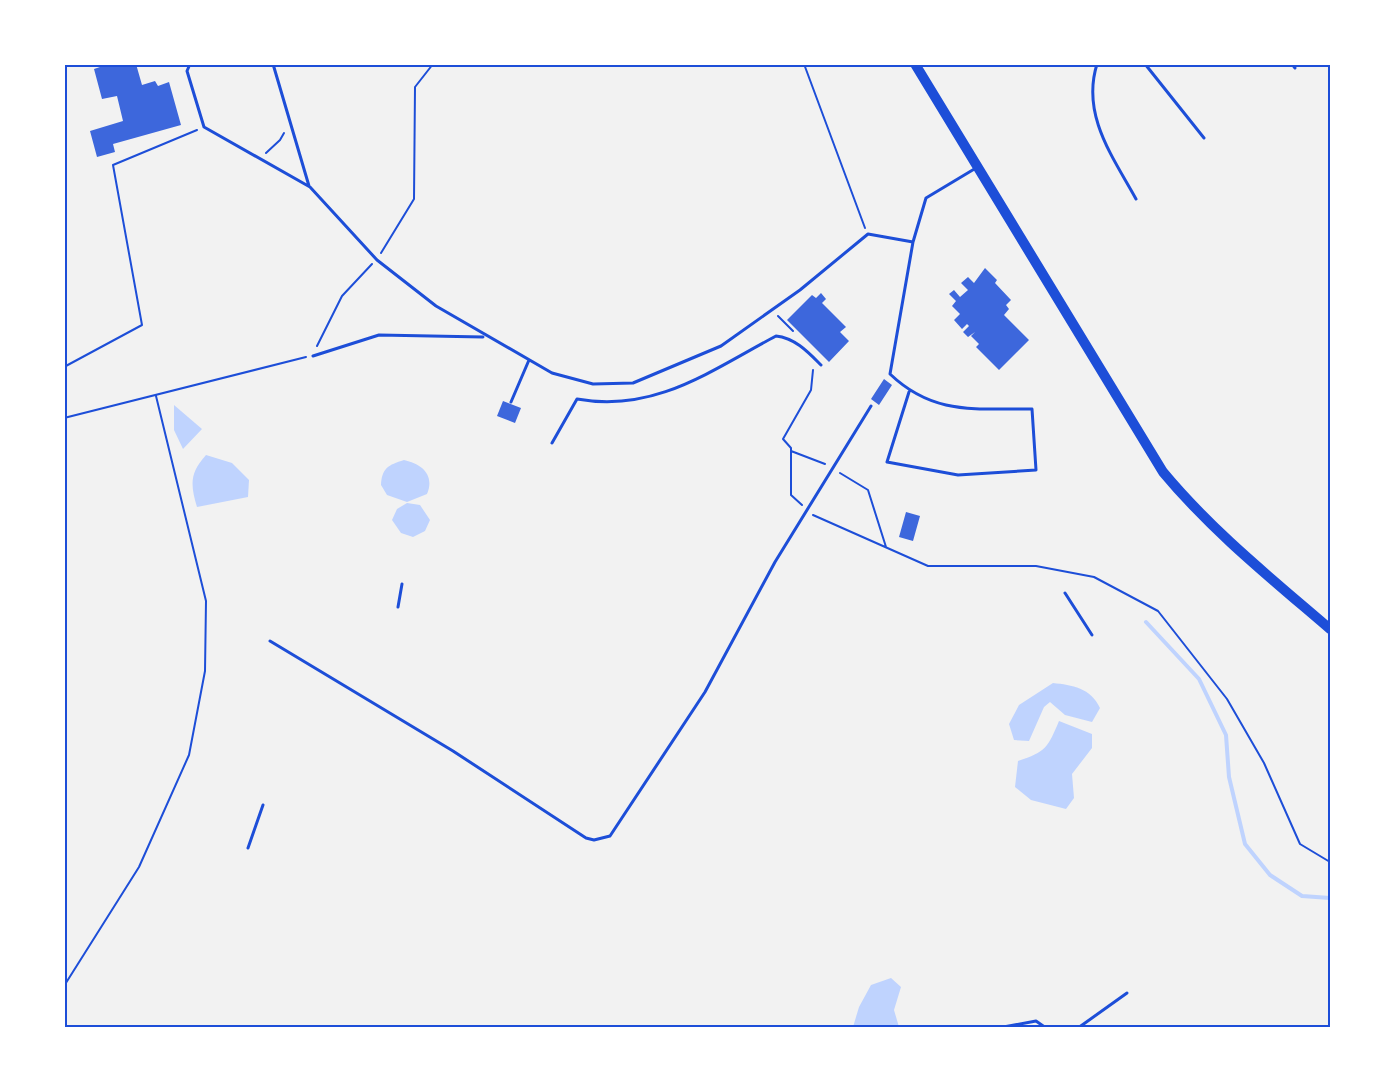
<svg xmlns="http://www.w3.org/2000/svg" width="1395" height="1092" font-family="'Fira Sans Condensed',sans-serif">
<style>
.water{fill:#bfd3fe}
.lines{fill:none;stroke-linecap:round;stroke-linejoin:round}
.stream{stroke:#bfd3fe;stroke-width:4}
.building{fill:#3d67dc}
.path{stroke:#1d4ed8;stroke-width:2}
.service{stroke:#1d4ed8;stroke-width:3}
.primary{stroke:#1d4ed8;stroke-width:10}
.neatline{fill:none;stroke:#1d4ed8;stroke-width:2}
</style>
<rect width="100%" height="100%" fill="#f2f2f2"/>
<path class="water" d="M174,405L202,429L183,449L174,430Z
M206,455L232,463L249,480L248,497L197,507C190,484 190,473 206,455Z
M404,460C422,464 435,475 427,494L407,502L387,495L381,485C382,468 388,465 404,460Z
M407,503L420,505L430,520L425,531L413,537L401,533L392,520L397,509Z
M1053,683C1072,685 1091,688 1100,708L1092,722L1065,715L1050,702L1044,707L1029,741L1014,740L1009,724L1019,705Z
M1059,721L1092,734V748L1072,774L1074,798L1066,809L1031,800L1015,787L1018,761C1046,752 1048,747 1059,721Z
M891,978L901,987L894,1010L899,1027H853L859,1007L871,985Z"/>
<g class="lines">
<path class="stream" d="M1146,622L1199,679L1226,735L1229,777L1245,844L1270,875L1302,896L1330,898"/>
</g>
<path class="building" d="M109,64H136L142,85L155,81L158,86L169,82L181,125L113,144L115,152L97,157L90,131L123,121L117,96L102,99L94,69Z
M985,268L997,280L995,283L1011,300L1006,305L1009,309L1004,315L1029,340L999,370L976,347L979,344L971,336L975,332L968,337L963,332L969,326L967,324L962,329L954,320L960,314L952,306L956,301L949,294L954,290L960,297L968,290L961,283L968,277L974,283Z
M821,293L826,299L822,303L846,327L840,332L849,341L829,362L787,320L812,295L816,298Z
M884,379L892,385L879,405L871,399Z
M503,401L521,408L515,423L497,416Z
M906,512L920,516L913,541L899,537Z"/>
<g class="lines">
<path class="path" d="M804,64L865,228
M266,153L280,140L284,133
M381,253L414,199L415,87L433,64
M778,316L793,331
M317,346L342,296L372,264
M64,367L142,325L113,165L197,130
M64,418L306,357
M791,451L825,464
M840,473L868,490L886,547
M802,505L791,495V448L783,439L811,390L813,370
M813,515L928,566H1036L1094,577L1158,611L1227,699L1264,763L1300,844L1330,862
M64,986L139,867L189,755L205,671L206,601L156,396"/>
<path class="service" d="M190,64L187,71L204,127L310,187L377,260L436,306L552,373L593,384L633,383L721,346L800,290L868,234L913,242L926,198L976,168
M273,64L309,186
M1097,64C1081,115 1113,157 1136,199
M1145,64L1204,138
M1292,64L1295,68
M313,356L379,335L483,337
M909,392L887,462L958,475L1036,470L1032,409C976,408 934,416 890,374L913,242
M511,402L529,360
M552,443L577,399C655,413 710,371 776,336C795,338 808,352 821,365
M1065,593L1092,635
M398,607L402,584
M270,641L453,751L586,838L594,840L610,836L705,692L775,562L871,406
M248,848L263,805
M998,1028L1036,1021L1046,1028
M1078,1028L1127,993"/>
<path class="primary" d="M915,64L1163,472C1212,531 1272,579 1330,629"/>
</g>
<rect width="1395" height="1092" fill="none" stroke="#ffffff" stroke-width="132"/>
<rect x="66" y="66" width="1263" height="960" class="neatline"/>
</svg>
